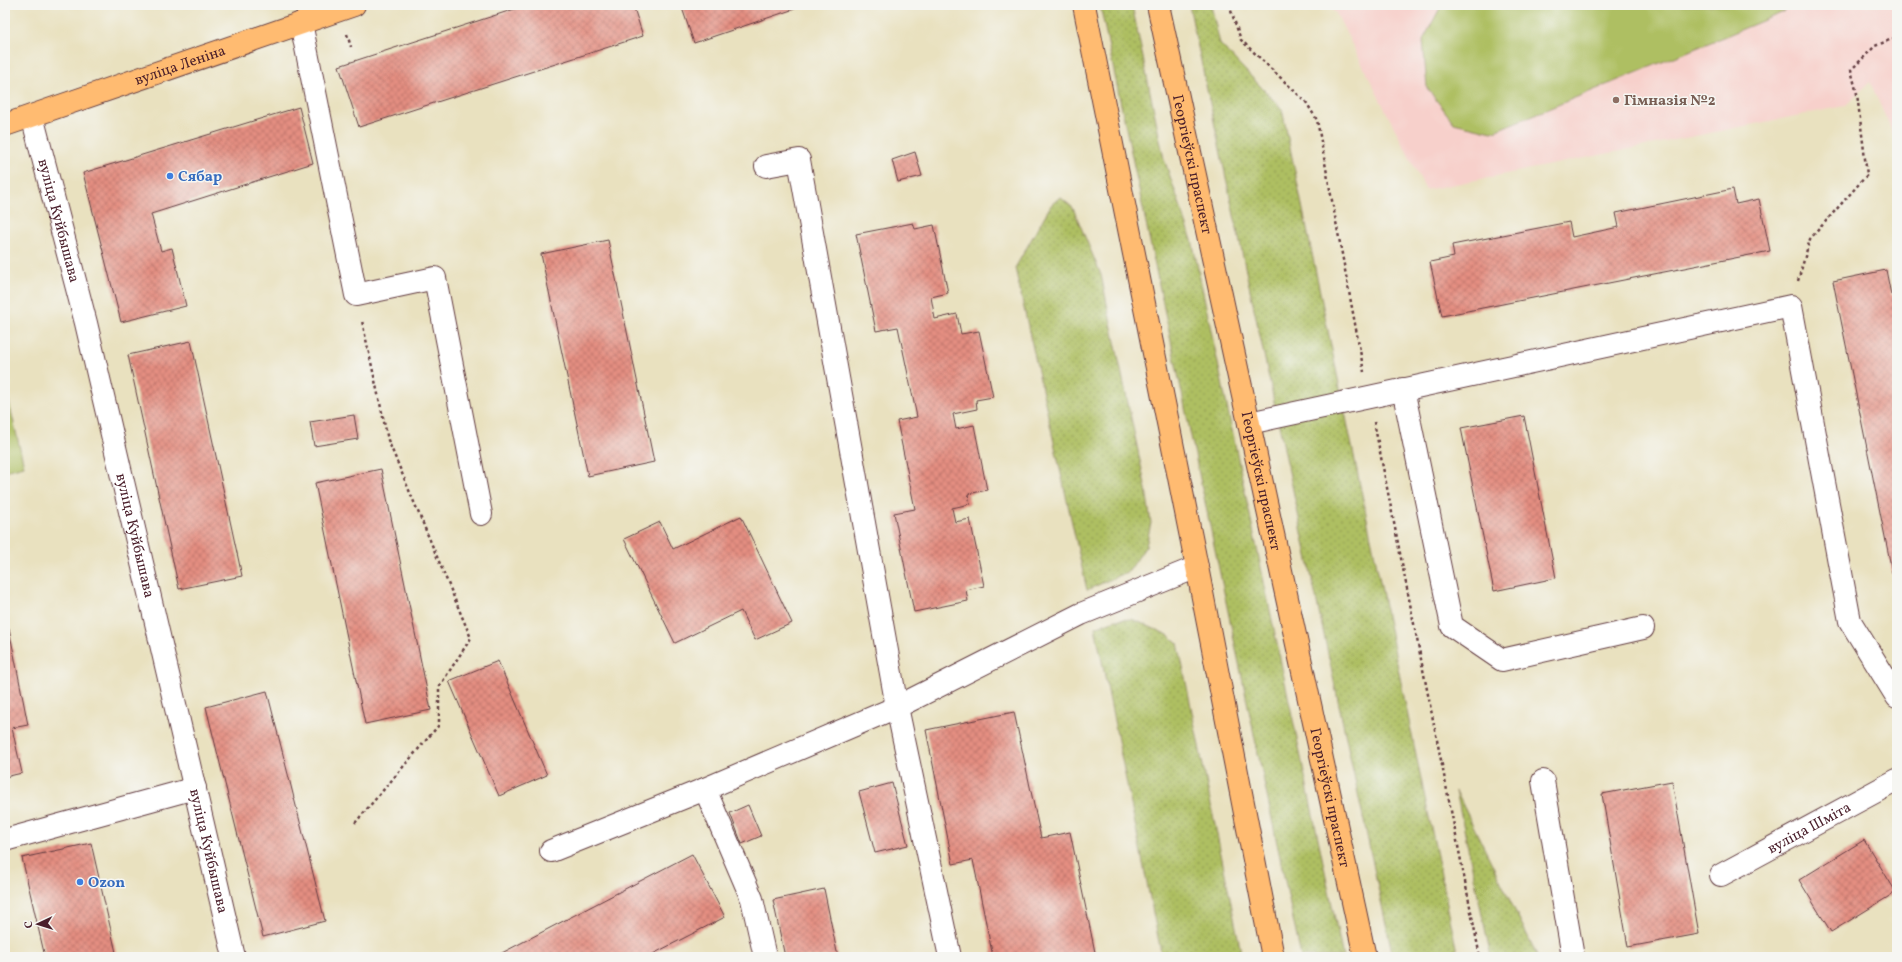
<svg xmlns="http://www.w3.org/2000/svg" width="1902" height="962" font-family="Vollkorn,serif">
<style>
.built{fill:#f7d0cb}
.grass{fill:url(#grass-dots);stroke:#7c6f46}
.pitch{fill:#aebf62;stroke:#7c6f46}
.building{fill:url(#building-cross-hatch)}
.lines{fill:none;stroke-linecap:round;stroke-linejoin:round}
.minor-casing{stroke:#623c41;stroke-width:24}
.major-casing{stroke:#623c41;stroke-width:24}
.path{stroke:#623c41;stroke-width:2.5;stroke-dasharray:3 3;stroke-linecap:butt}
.minor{stroke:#fff;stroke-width:22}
.major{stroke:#ffbb71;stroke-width:22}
.education-dot{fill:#8d6e63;stroke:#f6f6f2;stroke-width:1.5}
.shop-dot{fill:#3f7fe0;stroke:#f6f6f2;stroke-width:1.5}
.labels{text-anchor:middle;stroke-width:3;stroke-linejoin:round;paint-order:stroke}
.street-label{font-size:15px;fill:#4a1f2b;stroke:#f6f6f2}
.education-label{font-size:15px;font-weight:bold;fill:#785e54;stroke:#f6f6f2;text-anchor:start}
.shop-label{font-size:15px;font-weight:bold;fill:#366cbe;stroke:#f6f6f2;text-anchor:start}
</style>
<defs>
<pattern id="grass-dots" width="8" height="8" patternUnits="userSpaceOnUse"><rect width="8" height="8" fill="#aebf62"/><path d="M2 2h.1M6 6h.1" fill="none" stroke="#909b51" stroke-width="1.8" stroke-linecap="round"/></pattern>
<pattern id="building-cross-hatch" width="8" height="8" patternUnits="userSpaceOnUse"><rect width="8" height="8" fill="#e48e81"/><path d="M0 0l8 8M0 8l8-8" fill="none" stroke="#bb736a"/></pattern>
</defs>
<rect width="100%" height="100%" fill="#f6f6f2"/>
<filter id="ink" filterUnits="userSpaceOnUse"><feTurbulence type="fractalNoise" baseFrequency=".025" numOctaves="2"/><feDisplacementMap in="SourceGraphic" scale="8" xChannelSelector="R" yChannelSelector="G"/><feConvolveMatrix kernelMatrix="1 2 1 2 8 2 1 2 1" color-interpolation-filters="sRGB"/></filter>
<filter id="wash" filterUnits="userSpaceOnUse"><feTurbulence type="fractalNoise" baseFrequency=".012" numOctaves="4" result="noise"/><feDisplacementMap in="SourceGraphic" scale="16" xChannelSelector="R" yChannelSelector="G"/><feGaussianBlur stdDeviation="0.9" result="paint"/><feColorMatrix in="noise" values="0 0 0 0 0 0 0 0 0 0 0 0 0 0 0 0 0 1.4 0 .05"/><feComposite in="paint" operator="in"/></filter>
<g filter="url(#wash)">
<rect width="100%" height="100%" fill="#e9e1bf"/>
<path class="built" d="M1327,5H1897V143L1870,82L1845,106L1426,190L1336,13Z"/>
<path class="grass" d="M1100,5H1132L1164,159L1192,240L1343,957H1301Z
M1189,5H1211L1220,44L1282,109L1458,957H1393Z
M1060,197L1073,208L1101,275L1146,489L1151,523L1146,546L1129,571L1087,590L1015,268L1051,205Z
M1132,619L1168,635L1178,643L1242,957H1162L1095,627L1116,620Z
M1456,791L1538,957H1491Z"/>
<path class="pitch" d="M1449,5H1787L1784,12L1492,132L1454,123L1427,88L1423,40L1440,8Z
M5,385L24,466L5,471Z"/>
<g id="blocks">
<path class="building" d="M527,5H633L643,36L359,127L339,66Z
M681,5H806L694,43Z
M299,107L313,163L151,214L161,251L172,248L186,306L121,322L83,173Z
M915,152L922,176L898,182L892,160Z
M1733,189L1736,204L1759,199L1770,251L1442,316L1430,262L1454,257L1452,245L1569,222L1572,237L1619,227L1616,213Z
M913,223L915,229L934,225L948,293L931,297L935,319L957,314L961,334L979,331L993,397L976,400L977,409L953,414L956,429L974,425L987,490L968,494L970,504L952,508L955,522L970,519L984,586L966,590L968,601L914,612L894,513L915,509L897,421L917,417L898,327L876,331L856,234Z
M608,240L654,462L588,476L541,254Z
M1886,270L1891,295L1897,294L1896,591L1833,281Z
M191,341L242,576L179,589L128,355Z
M354,415L358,439L314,446L310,422Z
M1524,416L1556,578L1494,591L1461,428Z
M381,469L431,710L365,724L315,483Z
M741,516L792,623L755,640L741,611L675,643L624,539L660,522L673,549Z
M5,629H9L28,725L12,728L22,773L5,777Z
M498,661L547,775L499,796L449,681Z
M267,691L325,921L263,937L206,707Z
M1014,712L1041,838L1070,832L1096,957H993L973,860L953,864L926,730Z
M1672,781L1699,934L1628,947L1602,794Z
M892,783L908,845L875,853L859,792Z
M748,805L761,836L742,844L730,813Z
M1864,840L1896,892L1831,932L1799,880Z
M91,843L117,957H45L22,858Z
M692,854L725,917L647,957H501L500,954Z
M824,889L838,957H785L773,900Z"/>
</g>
</g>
<g filter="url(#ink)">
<use href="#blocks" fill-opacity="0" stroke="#623c41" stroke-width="1"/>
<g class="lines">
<g class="minor-casing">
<g id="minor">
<path d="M301,23L356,295L435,278L481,514"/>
<path id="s1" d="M32,116L86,323L234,957"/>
<path d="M1403,389L1452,626L1502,660L1643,628"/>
<path d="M1249,423L1791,306L1850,621L1897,697"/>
<path d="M1543,781L1573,957"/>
<path d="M705,789L752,899L765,957"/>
<path d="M5,840L195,788"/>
<path d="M551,851L705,789L897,707L799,160L766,166"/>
<path id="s2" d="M1721,875L1897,780"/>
<path d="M950,957L897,707L1081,614L1197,567"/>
</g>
</g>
<g class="major-casing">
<g id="major">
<path d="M1084,5L1197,567L1273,957"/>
<path id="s3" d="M1158,5L1365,957"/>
<path id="s4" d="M5,125L354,5"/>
</g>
</g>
<path class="path" d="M1229,5L1241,40L1306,102L1317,120L1364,372
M347,34L351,47
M1798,281L1810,239L1867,175L1857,94L1851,70L1875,46L1897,37
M1374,422L1480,957
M355,823L439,725V687L471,638L388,440L362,321"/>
<use href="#minor" class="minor"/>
<use href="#major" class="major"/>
</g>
</g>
<circle class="education-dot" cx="1616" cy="100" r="4"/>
<g class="shop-dot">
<circle cx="170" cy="176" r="4"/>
<circle cx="80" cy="882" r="4"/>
</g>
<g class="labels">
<g class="street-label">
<text dy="5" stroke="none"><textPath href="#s4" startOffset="185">вуліца Леніна</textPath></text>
<text dy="5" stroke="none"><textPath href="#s3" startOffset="163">Георгіеўскі праспект</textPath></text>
<text dy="5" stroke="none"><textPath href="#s1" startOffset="108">вуліца Куйбышава</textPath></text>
<text dy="5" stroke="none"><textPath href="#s3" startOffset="487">Георгіеўскі праспект</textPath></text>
<text dy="5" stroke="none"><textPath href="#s1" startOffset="432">вуліца Куйбышава</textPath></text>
<text dy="5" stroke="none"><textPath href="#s3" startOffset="811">Георгіеўскі праспект</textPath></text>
<text dy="5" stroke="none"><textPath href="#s2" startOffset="100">вуліца Шміта</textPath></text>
<text dy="5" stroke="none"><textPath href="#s1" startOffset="756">вуліца Куйбышава</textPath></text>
</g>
<g class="education-label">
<text x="1624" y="105">Гімназія №2</text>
</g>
<g class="shop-label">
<text x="178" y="181">Сябар</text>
<text x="88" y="887">Ozon</text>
</g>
</g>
<rect width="1902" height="962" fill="none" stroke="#f6f6f2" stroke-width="20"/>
<g transform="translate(38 924) rotate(266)" stroke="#f6f6f2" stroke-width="3" paint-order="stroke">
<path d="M0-3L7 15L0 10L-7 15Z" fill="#4a1f2b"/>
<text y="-6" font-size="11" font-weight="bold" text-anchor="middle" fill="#4a1f2b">С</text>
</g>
</svg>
